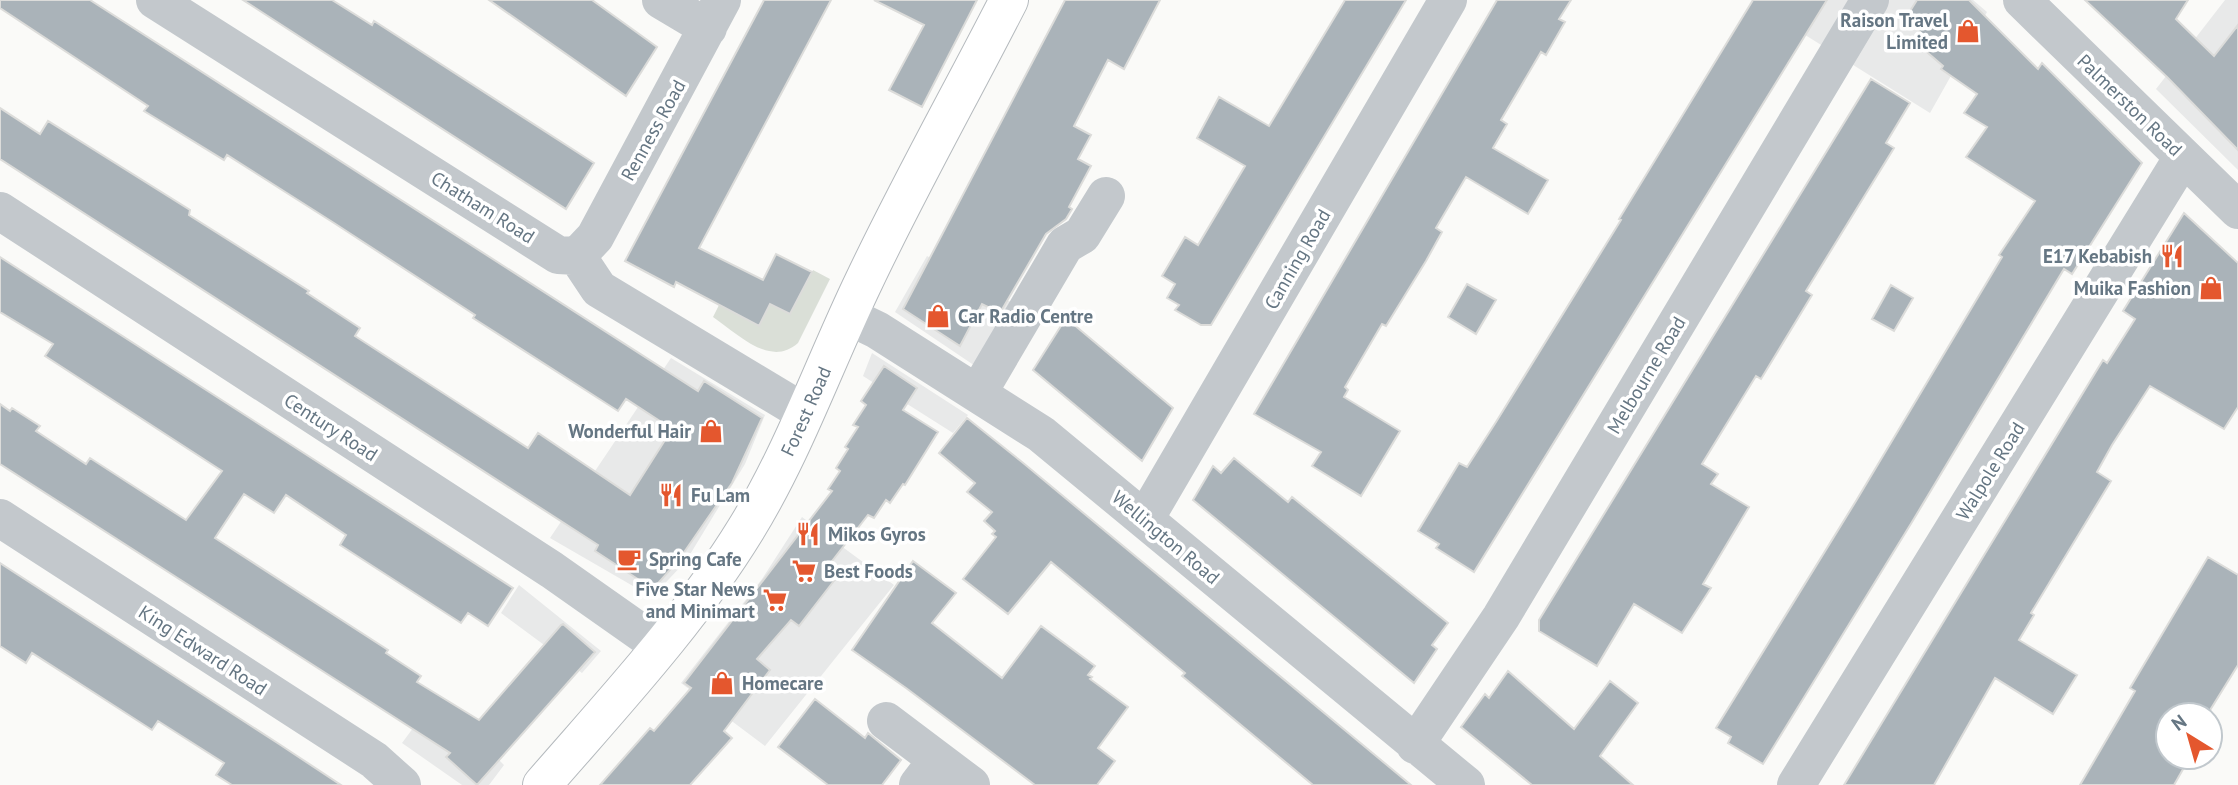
<svg xmlns="http://www.w3.org/2000/svg" width="2238" height="785" font-family="'PT Sans',sans-serif">
<style>
.built{fill:#e8e9e9}
.green{fill:#dadfd7}
.building{fill:#aab3b9;stroke:#dcdcda;stroke-width:2}
.lines{fill:none;stroke-linecap:round;stroke-linejoin:round}
.major-casing{stroke:#b5babe;stroke-width:40}
.minor{stroke:#c3c8cc;stroke-width:38}
.major{stroke:#fff;stroke-width:38}
.labels{text-anchor:middle;stroke-width:7;stroke-linejoin:round;paint-order:stroke}
.poi-label{font-size:19px;font-weight:bold;fill:#657683;stroke:#fff;text-anchor:start}
.street-label{font-size:19px;fill:#657683;stroke:#fff}
</style>
<rect width="100%" height="100%" fill="#fafaf8"/>
<path class="built" d="M1779,0H1973L1987,12L1930,113L1770,13Z
M2225,0H2238V170L2156,89Z
M927,256L1029,312L993,378L895,312Z
M872,353L968,415L953,433L863,376Z
M671,358L765,415L745,464L686,561L652,597L550,538Z
M802,517L894,585L765,746L681,683L762,579Z
M519,585L601,651L582,673L501,613Z
M436,697L504,765L489,785H462L402,743Z"/>
<path class="green" d="M813,270L830,279L798,343C770,368 738,334 713,317L719,305L759,325L770,304L790,314Z"/>
<path class="building" d="M0,0H90L698,391L704,381L762,418L732,483L678,561L653,589L595,551L598,545L0,159V108L40,134L48,121L190,210L189,215L309,291L307,293L360,328L355,336L528,448L538,433L630,495L672,429L626,399L618,411L473,318L475,315L334,223L227,155L224,160L144,111L148,106L0,8Z
M243,0H332L372,25L374,21L594,163L566,209Z
M489,0H592L657,47L626,96Z
M764,0H831L699,248L763,280L776,254L812,272L790,314L770,304L759,326L676,282L674,287L625,261Z
M874,0H977L922,107L889,90L924,25Z
M1065,0H1160L1124,69L1108,60L1074,126L1091,135L1078,159L1091,166L1069,207L1072,209L1066,219L1046,234L1000,313L982,304L960,346L903,309Z
M1345,0H1406L1211,325H1201L1175,310L1179,305L1167,298L1175,284L1162,276L1185,237L1198,245L1245,166L1197,138L1219,97L1269,126Z
M1497,0H1571L1559,19L1565,22L1546,55L1541,52L1501,120L1507,124L1493,148L1548,180L1528,214L1466,177L1436,228L1442,232L1426,261L1386,326L1382,324L1345,387L1348,390L1344,397L1400,431L1361,496L1312,466L1321,452L1254,414Z
M1753,0H1827L1474,572L1436,548L1439,544L1418,531L1459,463L1467,467L1496,422L1621,220L1619,219Z
M1917,0H1969L2038,69L2042,63L2142,163L2072,274L2064,269L1912,522L1763,764L1728,743L1731,737L1716,728L1856,501L2002,257L1999,255L2035,201L1966,157L1987,127L1964,113L1977,94L1941,69L1943,66L1914,41L1920,32L1905,19Z
M2085,0H2188L2176,19L2214,56L2238,25V150L2167,77Z
M1871,79L1910,103L1886,143L1894,148L1806,291L1812,295L1761,379L1756,376L1702,464L1718,474L1711,484L1749,507L1703,584L1711,588L1682,633L1634,604L1597,666L1539,631V620Z
M2184,213L2238,263V407L2224,429L2150,386L2112,445L2097,472L2111,481L2031,613L2034,615L2019,640L2077,675L2053,714L1995,678L1934,785H1844L2103,360L2107,363L2135,319L2123,311Z
M0,257L513,588L488,626L468,613L461,623L340,545L346,535L286,495L274,513L244,494L215,538L388,650L386,653L421,676L417,682L479,720L561,625L563,624L595,652L477,785L446,757L450,753L0,464V404L10,411L12,408L40,426L36,431L86,464L90,458L186,520L222,471L45,356L53,344L0,312Z
M1467,284L1496,300L1476,334L1448,317Z
M1891,285L1913,298L1894,331L1872,319Z
M1066,318L1173,408L1142,461L1033,370Z
M884,366L917,388L903,410L938,432L905,485L903,484L890,503L886,500L874,518L868,515L829,565L840,573L799,626L791,620L757,659L770,670L724,731L732,738L690,785H600L650,728L654,731L691,688L684,683L832,491L828,489L840,471L836,468L848,449L845,447L858,427L853,425L866,405L861,401Z
M967,418L1022,462L1411,785H1313L1182,676L1185,673L1051,562L1008,614L963,579L996,537L992,534L995,531L984,521L992,512L967,492L975,483L939,453Z
M1234,458L1288,502L1292,497L1448,623L1432,645L1437,649L1414,683L1193,500L1213,466L1221,473Z
M2208,557L2238,575V665L2207,715H2168V757H2190L2174,785H2080L2135,691L2130,688Z
M913,561L956,593L932,623L1002,678L1041,626L1095,666L1088,675L1092,677L1090,679L1128,707L1098,748L1115,761L1097,785H1035L906,688L852,650Z
M0,563L279,744L341,785H232L216,775L224,763L158,721L152,730L32,653L26,663L0,646Z
M1508,671L1574,729L1610,681L1638,703L1600,756L1633,785H1532L1461,727L1485,694L1489,698Z
M815,699L865,738L868,733L901,760L882,785H828L778,747Z"/>
<g class="lines">
<g class="major-casing">
<g id="major">
<path id="s1" d="M542,785C613,703 689,622 746,529C794,451 824,364 864,281C909,186 961,94 1009,0"/>
</g>
</g>
<path class="minor" d="M155,0L558,255L577,256
M661,0L708,28
M2022,0L2238,210
M0,211L552,570L660,646
M577,256L595,237L722,0
M577,256L599,289L805,413
M848,316L877,330L1041,434L1466,785
M978,393L1065,245L1082,235L1106,196
M0,518L374,760L402,785
M1145,519L1448,0
M886,721L971,785
M1415,745L1501,617L1870,0
M918,785L937,760
M1796,785L2183,157"/>
<use href="#major" class="major"/>
</g>
<defs>
<g id="shop-bare" transform="scale(1.89)"><path d="M-5-2.5h2.3a2.7 3.5 0 0 1 5.4 0H5L5.5 6h-11ZM-1.5-2.5h3a1.5 2.3 0 0 0-3 0Z" fill="#e4572e" stroke="#fff" stroke-width="2.5" paint-order="stroke"/></g>
<g id="restaurant-bare" transform="scale(1.89)"><path d="M-5-6h1v4h1v-4h1v4h1v-4h1v5L-1.5 .5V6h-2V.5L-5-1ZM5-6V6H3V1.5H1.5Q1.5-4 5-6Z" fill="#e4572e" stroke="#fff" stroke-width="2.5" paint-order="stroke"/></g>
<g id="cafe-bare" transform="scale(1.89)"><path d="M-5.5-4.5H6V0H3Q3 3.5 0 3.5H-2.5Q-5.5 3.5-5.5 0ZM3-3.2v2h1.7v-2ZM-6 4.5H4V6H-6Z" fill="#e4572e" stroke="#fff" stroke-width="2.5" paint-order="stroke"/></g>
<g id="supermarket-bare" transform="scale(1.89)"><path d="M-6-5.5h2.5l.6 2H6L4.5 2H-2.5L-4.4-4H-6ZM-1.5 3.2a1.3 1.3 0 1 0 .1 0ZM3 3.2a1.3 1.3 0 1 0 .1 0Z" fill="#e4572e" stroke="#fff" stroke-width="2.5" paint-order="stroke"/></g>
</defs>
<g fill-rule="evenodd">
<use href="#shop-bare" x="1968" y="31"/>
<use href="#restaurant-bare" x="2172" y="256"/>
<use href="#shop-bare" x="2211" y="288"/>
<use href="#shop-bare" x="938" y="316"/>
<use href="#shop-bare" x="711" y="431"/>
<use href="#restaurant-bare" x="671" y="495"/>
<use href="#restaurant-bare" x="808" y="534"/>
<use href="#cafe-bare" x="629" y="559"/>
<use href="#supermarket-bare" x="804" y="571"/>
<use href="#supermarket-bare" x="775" y="600"/>
<use href="#shop-bare" x="722" y="683"/>
</g>
<g class="labels">
<g class="poi-label">
<text x="1948" y="27" text-anchor="end">Raison Travel<tspan x="1948" dy="22">Limited</tspan></text>
<text x="2152" y="263" text-anchor="end">E17 Kebabish</text>
<text x="2191" y="295" text-anchor="end">Muika Fashion</text>
<text x="958" y="323">Car Radio Centre</text>
<text x="691" y="438" text-anchor="end">Wonderful Hair</text>
<text x="691" y="502">Fu Lam</text>
<text x="828" y="541">Mikos Gyros</text>
<text x="649" y="566">Spring Cafe</text>
<text x="824" y="578">Best Foods</text>
<text x="755" y="596" text-anchor="end">Five Star News<tspan x="755" dy="22">and Minimart</tspan></text>
<text x="742" y="690">Homecare</text>
</g>
<g class="street-label">
<text transform="translate(2130 105) rotate(44)" y="7">Palmerston Road</text>
<text transform="translate(653 130) rotate(-61)" y="7">Renness Road</text>
<text transform="translate(483 207) rotate(32)" y="7">Chatham Road</text>
<text transform="translate(1297 259) rotate(-60)" y="7">Canning Road</text>
<text transform="translate(1646 375) rotate(-59)" y="7">Melbourne Road</text>
<text dy="7" stroke="none"><textPath href="#s1" startOffset="460">Forest Road</textPath></text>
<text transform="translate(331 427) rotate(33)" y="7">Century Road</text>
<text transform="translate(1990 471) rotate(-58)" y="7">Walpole Road</text>
<text transform="translate(1166 537) rotate(40)" y="7">Wellington Road</text>
<text transform="translate(203 650) rotate(33)" y="7">King Edward Road</text>
</g>
</g>
<g transform="translate(2189 736) rotate(323)"><circle r="33" fill="#ffffff" stroke="#c1c8cd" stroke-width="2"/>
<path d="M0-5L12 26L0 18L-12 26Z" fill="#e4572e"/>
<text y="-10" font-size="19" font-weight="bold" text-anchor="middle" fill="#657683">N</text>
</g>
</svg>
